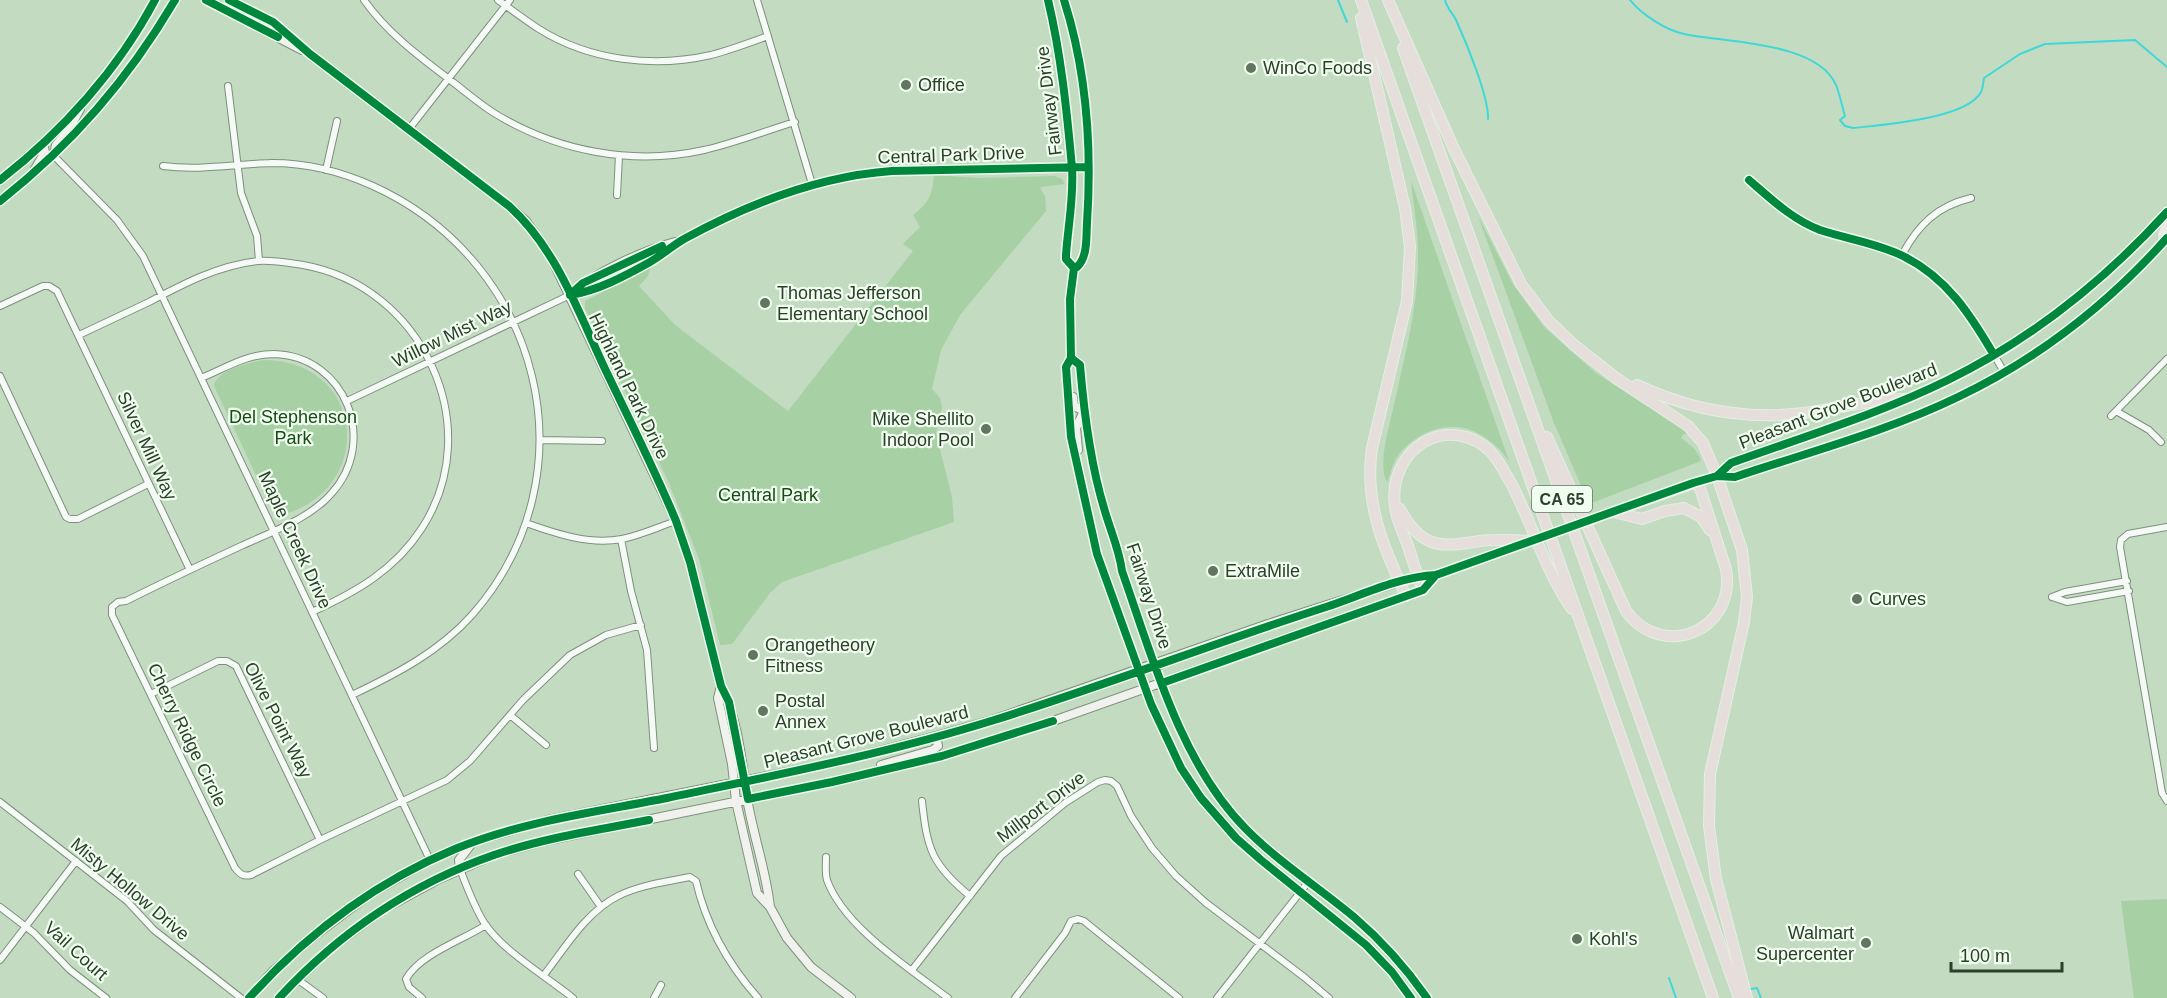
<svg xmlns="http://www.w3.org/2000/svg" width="2167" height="998" font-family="Arial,sans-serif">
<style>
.green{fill:#a7d0a4}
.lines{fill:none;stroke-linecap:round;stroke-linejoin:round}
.stream{stroke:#3fd8d9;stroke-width:2}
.street-casing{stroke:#7e907d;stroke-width:8}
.secondary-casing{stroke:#7e907d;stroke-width:10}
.primary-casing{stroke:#e4efe3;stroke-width:10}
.highway-casing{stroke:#e4efe3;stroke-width:12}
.street{stroke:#f6faf6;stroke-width:6}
.secondary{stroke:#f1f2ee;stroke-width:8}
.primary{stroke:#ede9e5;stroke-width:9}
.highway{stroke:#e5deda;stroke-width:10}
.primary-bridge-casing{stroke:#e4efe3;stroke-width:10;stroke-linecap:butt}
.primary-bridge{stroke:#ede9e5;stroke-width:9}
.cycleway-casing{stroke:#f0feef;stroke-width:11}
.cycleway{stroke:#00873e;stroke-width:8}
.poi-dot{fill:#627560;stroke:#f0feef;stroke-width:2}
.labels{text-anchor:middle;stroke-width:4.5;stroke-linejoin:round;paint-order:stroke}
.shield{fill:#f0feef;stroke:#687866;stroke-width:1.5}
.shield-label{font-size:16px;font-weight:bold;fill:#2d3e2b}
.poi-label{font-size:18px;fill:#2d3e2b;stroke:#f0feef;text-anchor:start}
.street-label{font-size:18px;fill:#2d3e2b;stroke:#f0feef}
.park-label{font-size:18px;fill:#164a16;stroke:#f0feef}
</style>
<rect width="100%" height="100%" fill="#c3dbc1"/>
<path class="green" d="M934,175L979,178L1055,176L1062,179L1065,184L1040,187L1045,196L1046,211L960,315L941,350L932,389L940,398L942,408L936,433L952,497L954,522L782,582L770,593L732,644L720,645L699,559L669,483L585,308V301L650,268L648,276L639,286L675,325L788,411L913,251L903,244L920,227L913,215C930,202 932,195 934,175Z
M1411,181L1509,461C1506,458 1504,454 1501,451C1495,444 1486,438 1479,434C1452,417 1414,432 1397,457C1392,464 1391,474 1387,482C1377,465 1390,424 1394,405C1404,359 1417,311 1418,264C1419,236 1414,208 1411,181Z
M1478,216L1514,286L1544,327L1596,373L1648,407L1649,405L1686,432L1688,434H1684L1681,438C1690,445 1697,448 1701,461L1589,504L1554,423Z
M265,360C365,361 377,489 282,515L273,511L214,386C217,370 250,362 265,360Z
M2167,899V998H2134L2121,901Z"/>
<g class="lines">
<path class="stream" d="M1338,0L1347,22
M1445,0C1447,9 1453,13 1456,20C1466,42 1489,97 1488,119
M1630,0C1642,15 1666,30 1684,34C1725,43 1817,41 1836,85C1840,95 1842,106 1845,116L1840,120L1845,126L1853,128C1881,125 1967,119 1981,92C1983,89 1983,82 1984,78L2020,54L2045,44L2135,40L2167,67
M1669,978L1676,998
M1751,989L1757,988L1761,998"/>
<g class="street-casing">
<path id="street" d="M364,0C388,34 421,58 454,83C467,93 480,104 494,113C556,151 632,166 704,150C735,143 765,131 795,122
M498,0C512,10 525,20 539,29C590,61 654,68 711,55C730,50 749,43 768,36
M757,0L812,184
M228,86L241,193L257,236L259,261
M409,129L510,0
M54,156L117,220L143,256L430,860
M163,166C200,171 235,164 272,163C306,163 342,172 373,186C541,262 596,474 472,615C439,652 396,674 352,695
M326,170L337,121
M1749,180C1770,198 1790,218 1816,228C1844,240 1876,242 1904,256C1956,283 1976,324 2004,372
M617,195L619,155
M1902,255C1918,225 1937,206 1971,198
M0,306L43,286H49L57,291L190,570
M79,335C102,324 126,313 149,302C183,284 219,265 258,261C273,260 289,263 303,265C422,286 488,426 422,528C395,570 356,592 312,612
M0,376L66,517L70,519H78L148,484
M201,378C226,368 246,354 274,354C346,356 379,442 331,494C309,519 271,532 241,546C202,564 164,582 126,601L118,602L112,607V615L235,868C240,874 243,877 251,875L320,840L447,780L470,761L523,700L570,655L606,635L641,625
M347,401L570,295
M2116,411L2149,430L2161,442
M2111,416L2167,359
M540,440L602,441
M526,523C557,534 589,545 622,539C641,535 658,527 676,521
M2167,527L2128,534L2121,540L2120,547L2162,793L2167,801
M621,539L631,591L647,650L654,748
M2052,597L2067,602L2129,591
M2052,597L2065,592L2127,581
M151,694L218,661H227L236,666L320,840
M510,715L546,745
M922,801C927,849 932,865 970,896
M0,802L127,901L154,930L241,998
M826,857C826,864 825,873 827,880C844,927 909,968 948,998
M460,869C467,887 474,907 485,924C503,951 547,977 573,998
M578,874L601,907
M0,907L34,933L70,970L106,998
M0,960L76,861
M912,970L1001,856L1065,803L1098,782L1105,780L1111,781L1117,786L1131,816L1152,848L1176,876L1206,903L1304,977L1329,998
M544,975C565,948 586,912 618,896C640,885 666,882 690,877L696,881C706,925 728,964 758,998
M297,979L323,998
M422,998L409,987L406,979C420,954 463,940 486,925
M654,998L661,985
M1015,998L1065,933L1071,921L1078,919L1084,921L1179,998
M1217,998L1309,881"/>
</g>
<g class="secondary-casing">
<path id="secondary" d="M206,0L302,50
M229,0L273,22L310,54L509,206L526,221L551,257L676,521L690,562L721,686C738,719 742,762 747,798C753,835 766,870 770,907
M1048,0C1061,54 1067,112 1072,168C1074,197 1068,226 1066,255V259L1074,268L1070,299L1071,358L1066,367L1071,437L1097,554L1151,704L1181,768L1201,798L1236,838L1261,860L1366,945L1392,972L1411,998
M1064,0C1087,72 1092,148 1087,223C1086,237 1088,257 1077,267L1074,268
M54,156L56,145L68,131L80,109
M35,169L45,152L43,143
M0,180C62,132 118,70 155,0
M0,201C72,144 128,80 175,0
M570,295C597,291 625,276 650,262C662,255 672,246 684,239C748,204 819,176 892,171L1088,167
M570,295C594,273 644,250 675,242
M1071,358L1080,365C1084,413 1090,462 1104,508C1110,530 1119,548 1122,571C1152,656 1180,762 1245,828C1277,861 1318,887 1354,917C1382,941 1406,968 1427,998
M1073,397L1074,406L1084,411L1076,428L1078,450
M721,686L718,698L732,764L736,801L757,893L770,907L787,938L811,967L851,998
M881,765L933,750L938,746L936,736
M460,869L459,860L472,843
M249,998L273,971L314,936L370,894L430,860L472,842L548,820L837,762L936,736L992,720L1268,624L1399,582
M279,998L327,951L382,910L437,880L494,855L544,841L832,782L942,756L1053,721L1406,596"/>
</g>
<g class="primary-casing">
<path id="primary" d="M2165,241L2163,235L2167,225
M1717,476L1731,463C1803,437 1879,414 1948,380C2032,339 2104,281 2167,212
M1614,512L1717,476L1735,477C1809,452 1888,431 1958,397C2038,359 2108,304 2167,238
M1399,582L1417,576L1436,575L1530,542
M1406,596L1423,590L1436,575"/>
</g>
<g class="highway-casing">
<path id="highway" d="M1361,0L1713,998
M1388,0L1454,149L1521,284L1549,321L1574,345L1616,378L1688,426L1703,443L1717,476L1742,550L1747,597L1744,622L1710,774L1709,826L1716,879L1747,998
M1361,18L1405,208L1410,247L1407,301L1372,448C1364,502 1383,547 1406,596
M1403,48L1739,998
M1637,385C1690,410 1746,420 1804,413C1838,409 1870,399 1904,399
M1547,437L1626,611C1662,661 1737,631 1726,569L1698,482
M1400,509C1421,548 1439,548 1480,541C1497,539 1515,540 1532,541
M1614,512L1642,519L1665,511L1684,508L1701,517L1710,530
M1423,590C1417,576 1413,561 1408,546C1404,535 1398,523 1396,512C1389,479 1405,445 1439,436C1457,432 1477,438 1490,451C1499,460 1505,473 1512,485C1532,524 1547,574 1572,609"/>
</g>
<use href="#street" class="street"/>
<use href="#secondary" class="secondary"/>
<use href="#primary" class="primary"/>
<use href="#highway" class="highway"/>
<g class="primary-bridge-casing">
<path id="primary-bridge" d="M1532,541L1614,512"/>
</g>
<use href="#primary-bridge" class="primary-bridge"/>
<g class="cycleway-casing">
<path id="cycleway" d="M206,0L278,37
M229,0L273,22L310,54L509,206C557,249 579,314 606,371C630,421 655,470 676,521L690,562L721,686L729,702L748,799L832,782L942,756L1053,721
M1048,0C1061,54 1067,112 1072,168C1074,197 1068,226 1066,255V259L1074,268L1070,299L1071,358L1066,367L1071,437L1097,554L1151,704L1181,768L1201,798L1236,838L1261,860L1366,945L1392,972L1411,998
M1064,0C1087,72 1092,148 1087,223C1086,237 1088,257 1077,267L1074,268
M0,180C62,132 118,70 155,0
M1749,180C1771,199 1793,220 1820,230C1847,239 1877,243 1903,256C1947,278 1970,314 1994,355
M0,201C72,144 128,80 175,0
M570,295C597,291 625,276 650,262C662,255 672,246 684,239C748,204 819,176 892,171L1088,167
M570,295L583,283L662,246
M1071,358L1080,365C1084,413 1090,462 1104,508C1110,530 1119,548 1122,571C1152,656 1180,762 1245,828C1277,861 1318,887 1354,917C1382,941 1406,968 1427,998
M1717,476L1731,463C1803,437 1879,414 1948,380C2032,339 2104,281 2167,212
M1162,683L1423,590L1436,575
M249,998C306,935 376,882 455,849C523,821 596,812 667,798C776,775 885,754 991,721C1104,686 1214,643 1326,607C1362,595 1398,577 1436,575L1693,483L1717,476L1735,477C1809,452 1888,431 1958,397C2038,359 2108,304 2167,238
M279,998C338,934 411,884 494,855C544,838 597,830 649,820"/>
</g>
<use href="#cycleway" class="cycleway"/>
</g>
<g class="poi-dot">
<circle cx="1251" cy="68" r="6"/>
<circle cx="906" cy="85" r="6"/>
<circle cx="765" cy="303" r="6"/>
<circle cx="986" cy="429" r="6"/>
<circle cx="1213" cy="571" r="6"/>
<circle cx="1857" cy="599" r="6"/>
<circle cx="753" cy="655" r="6"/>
<circle cx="763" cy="711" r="6"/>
<circle cx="1577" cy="939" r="6"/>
<circle cx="1866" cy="943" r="6"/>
</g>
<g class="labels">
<rect class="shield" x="1532" y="486" width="60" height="26" rx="4.5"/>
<g class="shield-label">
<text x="1562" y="505">CA 65</text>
</g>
<g class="poi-label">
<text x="1263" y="74">WinCo Foods</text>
<text x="918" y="91">Office</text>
<text x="777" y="299">Thomas Jefferson<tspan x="777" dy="21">Elementary School</tspan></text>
<text x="974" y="425" text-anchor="end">Mike Shellito<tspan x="974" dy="21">Indoor Pool</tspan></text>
<text x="1225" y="577">ExtraMile</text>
<text x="1869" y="605">Curves</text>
<text x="765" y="651">Orangetheory<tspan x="765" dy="21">Fitness</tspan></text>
<text x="775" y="707">Postal<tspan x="775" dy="21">Annex</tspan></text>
<text x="1854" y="939" text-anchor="end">Walmart<tspan x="1854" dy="21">Supercenter</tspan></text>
<text x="1589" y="945">Kohl's</text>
</g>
<g class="street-label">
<text transform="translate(1049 101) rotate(-97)" y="6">Fairway Drive</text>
<text transform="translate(951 155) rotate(-2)" y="6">Central Park Drive</text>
<text transform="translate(452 334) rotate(-26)" y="6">Willow Mist Way</text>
<text transform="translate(629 386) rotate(64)" y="6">Highland Park Drive</text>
<text transform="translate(1838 406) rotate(-21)" y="6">Pleasant Grove Boulevard</text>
<text transform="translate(147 446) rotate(65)" y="6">Silver Mill Way</text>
<text transform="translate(295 540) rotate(65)" y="6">Maple Creek Drive</text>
<text transform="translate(1149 596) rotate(72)" y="6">Fairway Drive</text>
<text transform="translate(278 720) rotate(63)" y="6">Olive Point Way</text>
<text transform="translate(187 735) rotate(64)" y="6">Cherry Ridge Circle</text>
<text transform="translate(866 737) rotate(-14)" y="6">Pleasant Grove Boulevard</text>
<text transform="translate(1041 807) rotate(-37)" y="6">Millport Drive</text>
<text transform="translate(130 889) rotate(40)" y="6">Misty Hollow Drive</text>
<text transform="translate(76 951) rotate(42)" y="6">Vail Court</text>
</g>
<g class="park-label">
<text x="293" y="423">Del Stephenson<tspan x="293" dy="21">Park</tspan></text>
<text x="768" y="501">Central Park</text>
</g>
</g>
<path d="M1951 962v9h111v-9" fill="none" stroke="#2d3e2b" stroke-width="3"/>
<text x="1960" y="962" font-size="18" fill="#2d3e2b" stroke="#f0feef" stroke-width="4.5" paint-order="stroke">100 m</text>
</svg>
